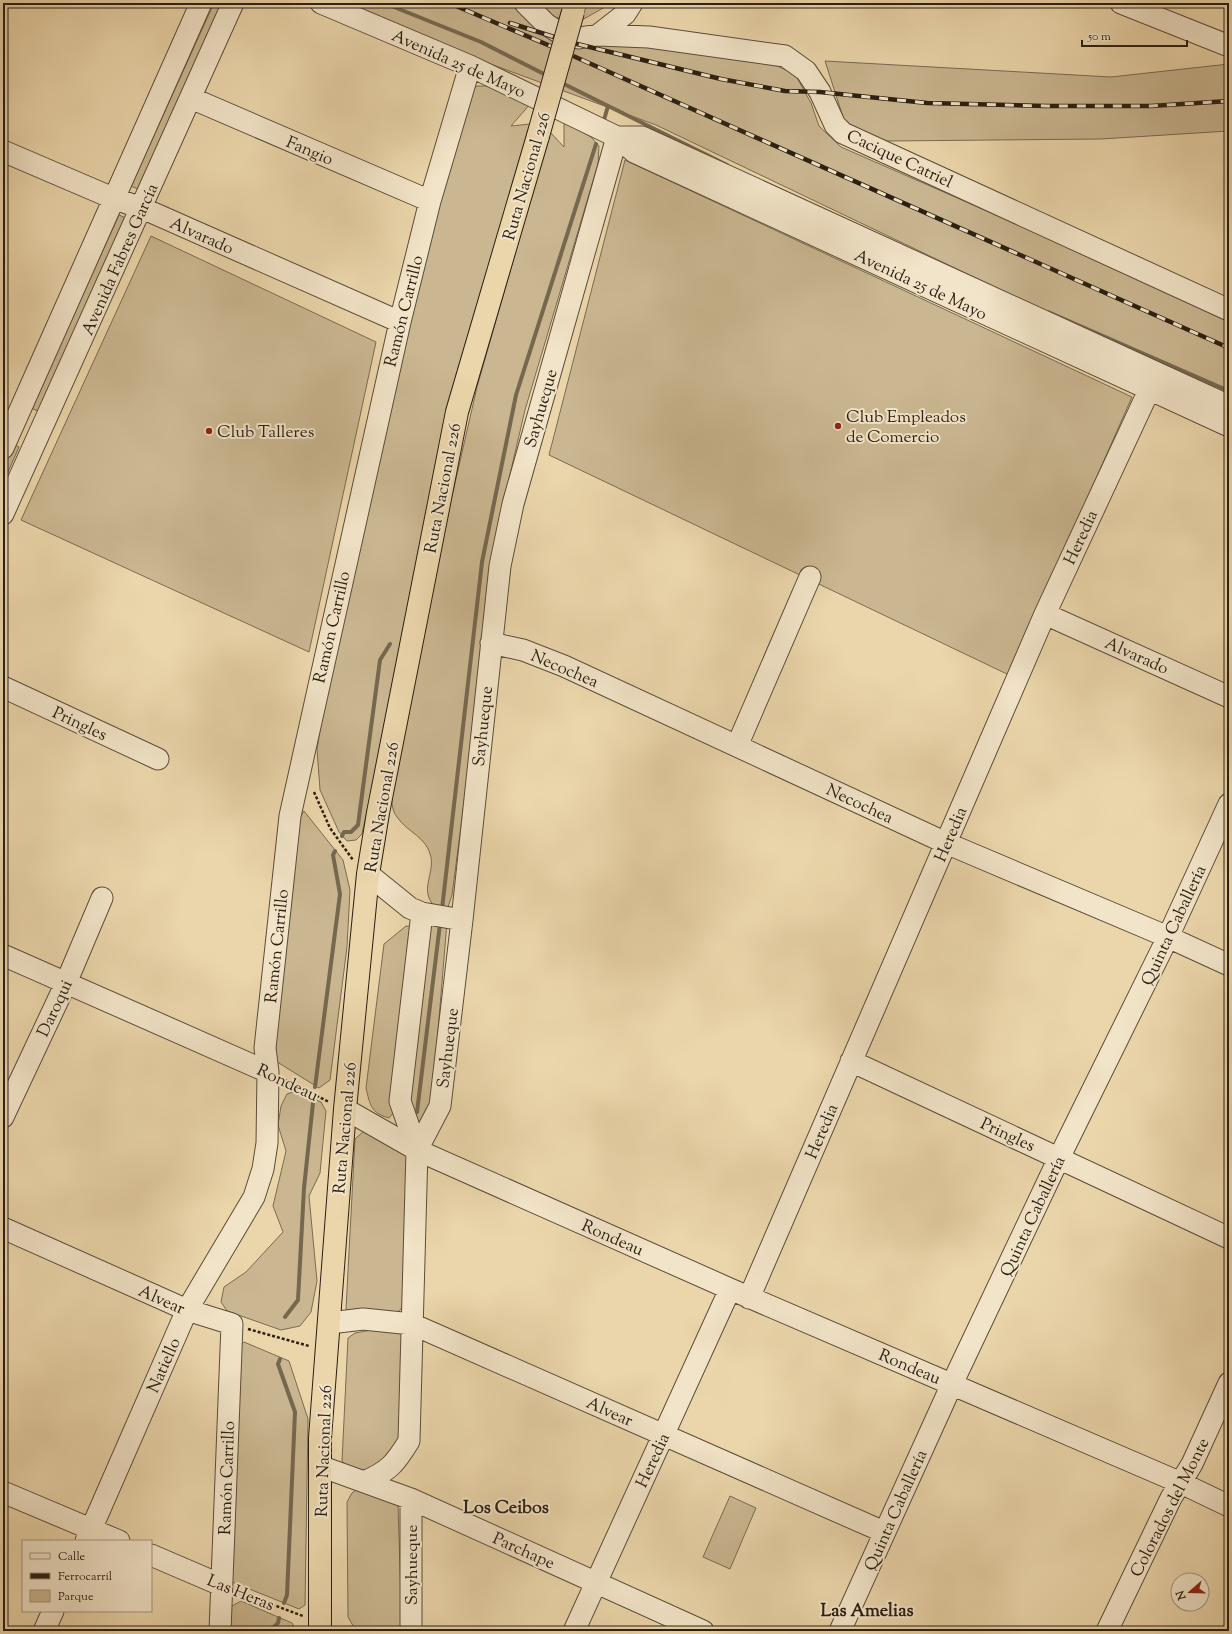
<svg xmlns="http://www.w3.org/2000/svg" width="1232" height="1634" font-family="'Sorts Mill Goudy',serif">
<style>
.green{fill:#cab791;stroke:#7a6b52}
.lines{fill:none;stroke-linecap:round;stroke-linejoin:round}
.stream{stroke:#76684f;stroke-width:4}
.minor-casing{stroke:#5a4d39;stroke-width:23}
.highway-casing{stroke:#2a1f13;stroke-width:24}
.path{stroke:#2a1f13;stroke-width:2.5;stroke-dasharray:3 2;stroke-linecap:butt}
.minor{stroke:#f2e4c8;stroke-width:21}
.highway{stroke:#ebd6ab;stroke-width:22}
.rail-casing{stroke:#2a1f13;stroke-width:4.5}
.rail{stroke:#f2e4c8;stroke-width:3;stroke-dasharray:9;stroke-linecap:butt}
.highway-bridge-casing{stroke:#2a1f13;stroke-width:24;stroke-linecap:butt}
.highway-bridge{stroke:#ebd6ab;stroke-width:22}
.poi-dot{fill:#8f2418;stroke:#f2e4c8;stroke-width:1.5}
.labels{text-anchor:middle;stroke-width:4;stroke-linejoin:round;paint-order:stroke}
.street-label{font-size:17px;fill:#2a1f13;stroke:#f2e4c8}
.poi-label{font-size:17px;fill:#2a1f13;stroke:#f2e4c8;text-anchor:start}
.neighbourhood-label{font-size:18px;font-weight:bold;fill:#2a1f13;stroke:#f2e4c8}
</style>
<rect width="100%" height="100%" fill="#ebd6ab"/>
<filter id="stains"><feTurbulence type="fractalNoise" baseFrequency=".005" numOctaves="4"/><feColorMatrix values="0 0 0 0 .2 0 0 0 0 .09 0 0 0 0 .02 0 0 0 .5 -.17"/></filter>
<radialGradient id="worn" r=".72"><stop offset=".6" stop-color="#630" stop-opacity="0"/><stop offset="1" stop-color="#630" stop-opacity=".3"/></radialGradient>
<path class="green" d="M214,3H225L140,190L131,186Z
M339,3H512L538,28L611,41L775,65L795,74L811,103L819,126L841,147L1229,317V397L957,269L656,125L466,55Z
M534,3H564L559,18H550Z
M587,3H612L582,20Z
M825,61L1111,77L1229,64V131L1101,139L888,141L866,136L844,120Z
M477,86H498L531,103L511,126L530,124L463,361L362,834L356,840L347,841L339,832L320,790L317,749L331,662L391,401L468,91Z
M564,121L591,137L599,146L598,164L525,410L503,504L452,895L448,907H435C419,890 434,876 431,857C427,837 407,832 397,817C391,810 392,799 391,790L434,575L477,387L550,132L564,147Z
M625,160L1132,397L1009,675L549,455Z
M119,215L128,219L40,412L31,408Z
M151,236L376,342L309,652L21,520Z
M11,443L19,447L3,483V460Z
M304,811L343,860L350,890L347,947L330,1080L319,1088L274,1060L296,824Z
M424,921L447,922L432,1103L419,1132L409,1100Z
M406,926L416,927L395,1111L389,1118C371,1113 370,1105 366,1088L384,944Z
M295,1091L321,1102L326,1111L320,1173L309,1196L317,1281L311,1312L300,1326L281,1330L227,1311L221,1302L224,1287L246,1272L283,1232L273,1206L286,1151L278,1125L281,1106L287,1094Z
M365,1130L396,1146L412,1162L409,1300L398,1312L354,1314L346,1309L355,1139Z
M377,1329L401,1333L408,1338L404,1444L364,1476L352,1472L342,1461L348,1338L355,1333Z
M244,1342L289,1361L308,1419L305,1605L299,1609L232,1582L237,1347Z
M360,1487L398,1505L402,1631H356L348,1617L347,1502L352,1493Z
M730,1496L756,1508L730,1569L703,1557Z
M241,1601L292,1623L296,1631H230L229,1614L232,1606Z"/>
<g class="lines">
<path class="stream" d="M384,3L481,42L548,76
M560,82L727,165
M604,120L608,106
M1048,312L1229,391
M342,836L344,832H351L358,825L380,660L390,644
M442,909L482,562L516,395L596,144
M315,1087L340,894L333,855L335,851
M417,1112L440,924
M285,1317L298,1300L304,1188L313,1103
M280,1359L278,1364L295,1412L287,1595L284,1603
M270,1631L278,1623L279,1618"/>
<g class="minor-casing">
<path id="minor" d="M321,3L470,66L617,137L634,152L1229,426
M525,3L546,24L563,35L579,38L598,35L649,37L785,56L806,71L820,92L835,125L843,133L1229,310
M1121,3L1229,46
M598,35L625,14L632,3
M191,98L430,201
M617,137H642L1229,406
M3,151L115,199L142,208L400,322
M3,448L201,3
M3,514L233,3
M1045,614L1229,697
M491,643L523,650L564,666L946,843L1168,937L1229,965
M3,687L158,759
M737,746L810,577
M368,874L410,908L422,913L462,920
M3,955L268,1072
M851,1061L1229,1238
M345,1109L417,1150L730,1289L1181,1483L1229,1506
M3,1117L66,983L102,898
M417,1150L400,1101L422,913
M3,1228L187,1310L232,1324L220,1631
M749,1298L1045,614L1157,373
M330,1323L363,1319L412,1324L884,1532
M320,1466L411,1499L703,1631
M364,1482C389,1471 395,1464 409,1441L417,1150L440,1106L462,920L500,566L513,504L617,137
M3,1492L119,1541
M86,1541L187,1310L254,1197L263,1169L267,1143L268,1072L265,1048L290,816L400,322L430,201L470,66
M151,1555L221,1585
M44,1631L53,1611
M411,1631V1499
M574,1631L730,1289
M840,1631L952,1384L1059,1158L1168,937L1229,804
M1107,1631L1171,1498L1192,1464L1229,1383"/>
</g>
<g class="highway-casing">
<path id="highway" d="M320,1631V1438L345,1109L368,874L378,813L457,412L538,136"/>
</g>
<path class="path" d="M314,792L330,828L353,860
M285,1080L329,1102
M248,1329L309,1346
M239,1592L303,1616"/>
<use href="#minor" class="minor"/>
<use href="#highway" class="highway"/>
<g class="rail-casing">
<path id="rail" d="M449,3L562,51L1229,348
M510,23L573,43L721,79L785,91L820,92L927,103L1046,106H1151L1229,101"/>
</g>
<use href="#rail" class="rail"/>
<g class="highway-bridge-casing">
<path id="highway-bridge" d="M538,136L573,12"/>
</g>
<use href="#highway-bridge" class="highway-bridge"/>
</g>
<g class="poi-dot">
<circle cx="838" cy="426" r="4"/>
<circle cx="209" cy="431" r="4"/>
</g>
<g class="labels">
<g class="street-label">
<text transform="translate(459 63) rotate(24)" y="6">Avenida 25 de Mayo</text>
<text transform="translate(310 150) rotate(23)" y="6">Fangio</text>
<text transform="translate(900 158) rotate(25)" y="6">Cacique Catriel</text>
<text transform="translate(526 176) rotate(-74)" y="6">Ruta Nacional 226</text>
<text transform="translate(202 235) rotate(24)" y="6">Alvarado</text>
<text transform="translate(119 259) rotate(-66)" y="6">Avenida Fabres García</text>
<text transform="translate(921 284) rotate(25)" y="6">Avenida 25 de Mayo</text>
<text transform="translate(403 311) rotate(-76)" y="6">Ramón Carrillo</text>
<text transform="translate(540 408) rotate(-74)" y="6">Sayhueque</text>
<text transform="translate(442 488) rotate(-79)" y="6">Ruta Nacional 226</text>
<text transform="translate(1080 537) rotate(-65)" y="6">Heredia</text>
<text transform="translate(331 627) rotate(-77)" y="6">Ramón Carrillo</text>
<text transform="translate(1137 655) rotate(24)" y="6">Alvarado</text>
<text transform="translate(565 668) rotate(23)" y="6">Necochea</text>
<text transform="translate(80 723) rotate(25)" y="6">Pringles</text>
<text transform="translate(482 726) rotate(-84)" y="6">Sayhueque</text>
<text transform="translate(860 803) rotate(25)" y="6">Necochea</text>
<text transform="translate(381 807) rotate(-80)" y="6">Ruta Nacional 226</text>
<text transform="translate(950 834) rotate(-67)" y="6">Heredia</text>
<text transform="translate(1173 925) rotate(-65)" y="6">Quinta Caballería</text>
<text transform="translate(276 946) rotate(-84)" y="6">Ramón Carrillo</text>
<text transform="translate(54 1008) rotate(-65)" y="6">Daroqui</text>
<text transform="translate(447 1048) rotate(-83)" y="6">Sayhueque</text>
<text transform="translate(288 1082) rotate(25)" y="6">Rondeau</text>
<text transform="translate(344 1128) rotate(-85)" y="6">Ruta Nacional 226</text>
<text transform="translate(821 1131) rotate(-67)" y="6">Heredia</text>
<text transform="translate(1008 1134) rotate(25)" y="6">Pringles</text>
<text transform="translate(1032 1216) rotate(-65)" y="6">Quinta Caballería</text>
<text transform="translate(613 1237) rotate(24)" y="6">Rondeau</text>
<text transform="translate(162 1299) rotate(24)" y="6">Alvear</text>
<text transform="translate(163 1365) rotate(-66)" y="6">Natiello</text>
<text transform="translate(910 1366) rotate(23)" y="6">Rondeau</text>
<text transform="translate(610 1411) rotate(24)" y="6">Alvear</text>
<text transform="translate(323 1451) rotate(-88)" y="6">Ruta Nacional 226</text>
<text transform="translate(652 1460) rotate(-65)" y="6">Heredia</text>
<text transform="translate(226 1478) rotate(-88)" y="6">Ramón Carrillo</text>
<text transform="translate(1169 1507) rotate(-63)" y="6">Colorados del Monte</text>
<text transform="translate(895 1510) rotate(-66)" y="6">Quinta Caballería</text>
<text transform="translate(524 1550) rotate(24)" y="6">Parchape</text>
<text transform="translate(411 1565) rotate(-90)" y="6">Sayhueque</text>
<text transform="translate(241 1592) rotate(22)" y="6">Las Heras</text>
</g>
<g class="poi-label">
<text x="846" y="422">Club Empleados<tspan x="846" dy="20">de Comercio</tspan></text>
<text x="217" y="437">Club Talleres</text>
</g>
<g class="neighbourhood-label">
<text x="506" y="1513">Los Ceibos</text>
<text x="867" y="1616">Las Amelias</text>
</g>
</g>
<rect width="1232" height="1634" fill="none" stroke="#ebd6ab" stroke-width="16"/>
<rect x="4" y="4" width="1224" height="1626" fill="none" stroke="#2a1f13" stroke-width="2"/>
<rect x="8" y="8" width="1216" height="1618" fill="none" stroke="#2a1f13"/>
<rect x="22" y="1540" width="130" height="72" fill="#f2e4c8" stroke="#a29580"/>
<rect x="30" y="1553" width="20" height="6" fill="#f2e4c8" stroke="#a29580"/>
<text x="58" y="1560" font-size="12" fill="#2a1f13">Calle</text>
<rect x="30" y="1573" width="20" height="6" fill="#2a1f13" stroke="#a29580"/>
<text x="58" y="1580" font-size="12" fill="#2a1f13">Ferrocarril</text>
<rect x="30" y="1590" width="20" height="12" fill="#cab791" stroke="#a29580"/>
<text x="58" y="1600" font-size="12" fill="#2a1f13">Parque</text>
<g transform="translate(1190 1592) rotate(250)"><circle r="19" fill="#f2e4c8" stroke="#a29580"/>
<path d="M0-3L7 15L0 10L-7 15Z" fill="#8f2418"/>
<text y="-6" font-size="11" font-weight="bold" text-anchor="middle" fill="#2a1f13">N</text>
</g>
<path d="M1082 40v6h105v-6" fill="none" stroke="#2a1f13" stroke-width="2"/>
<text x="1088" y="40" font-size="12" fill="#2a1f13" stroke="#f2e4c8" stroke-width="3" paint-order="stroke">50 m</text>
<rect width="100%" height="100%" filter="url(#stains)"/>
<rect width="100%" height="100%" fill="url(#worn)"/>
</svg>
